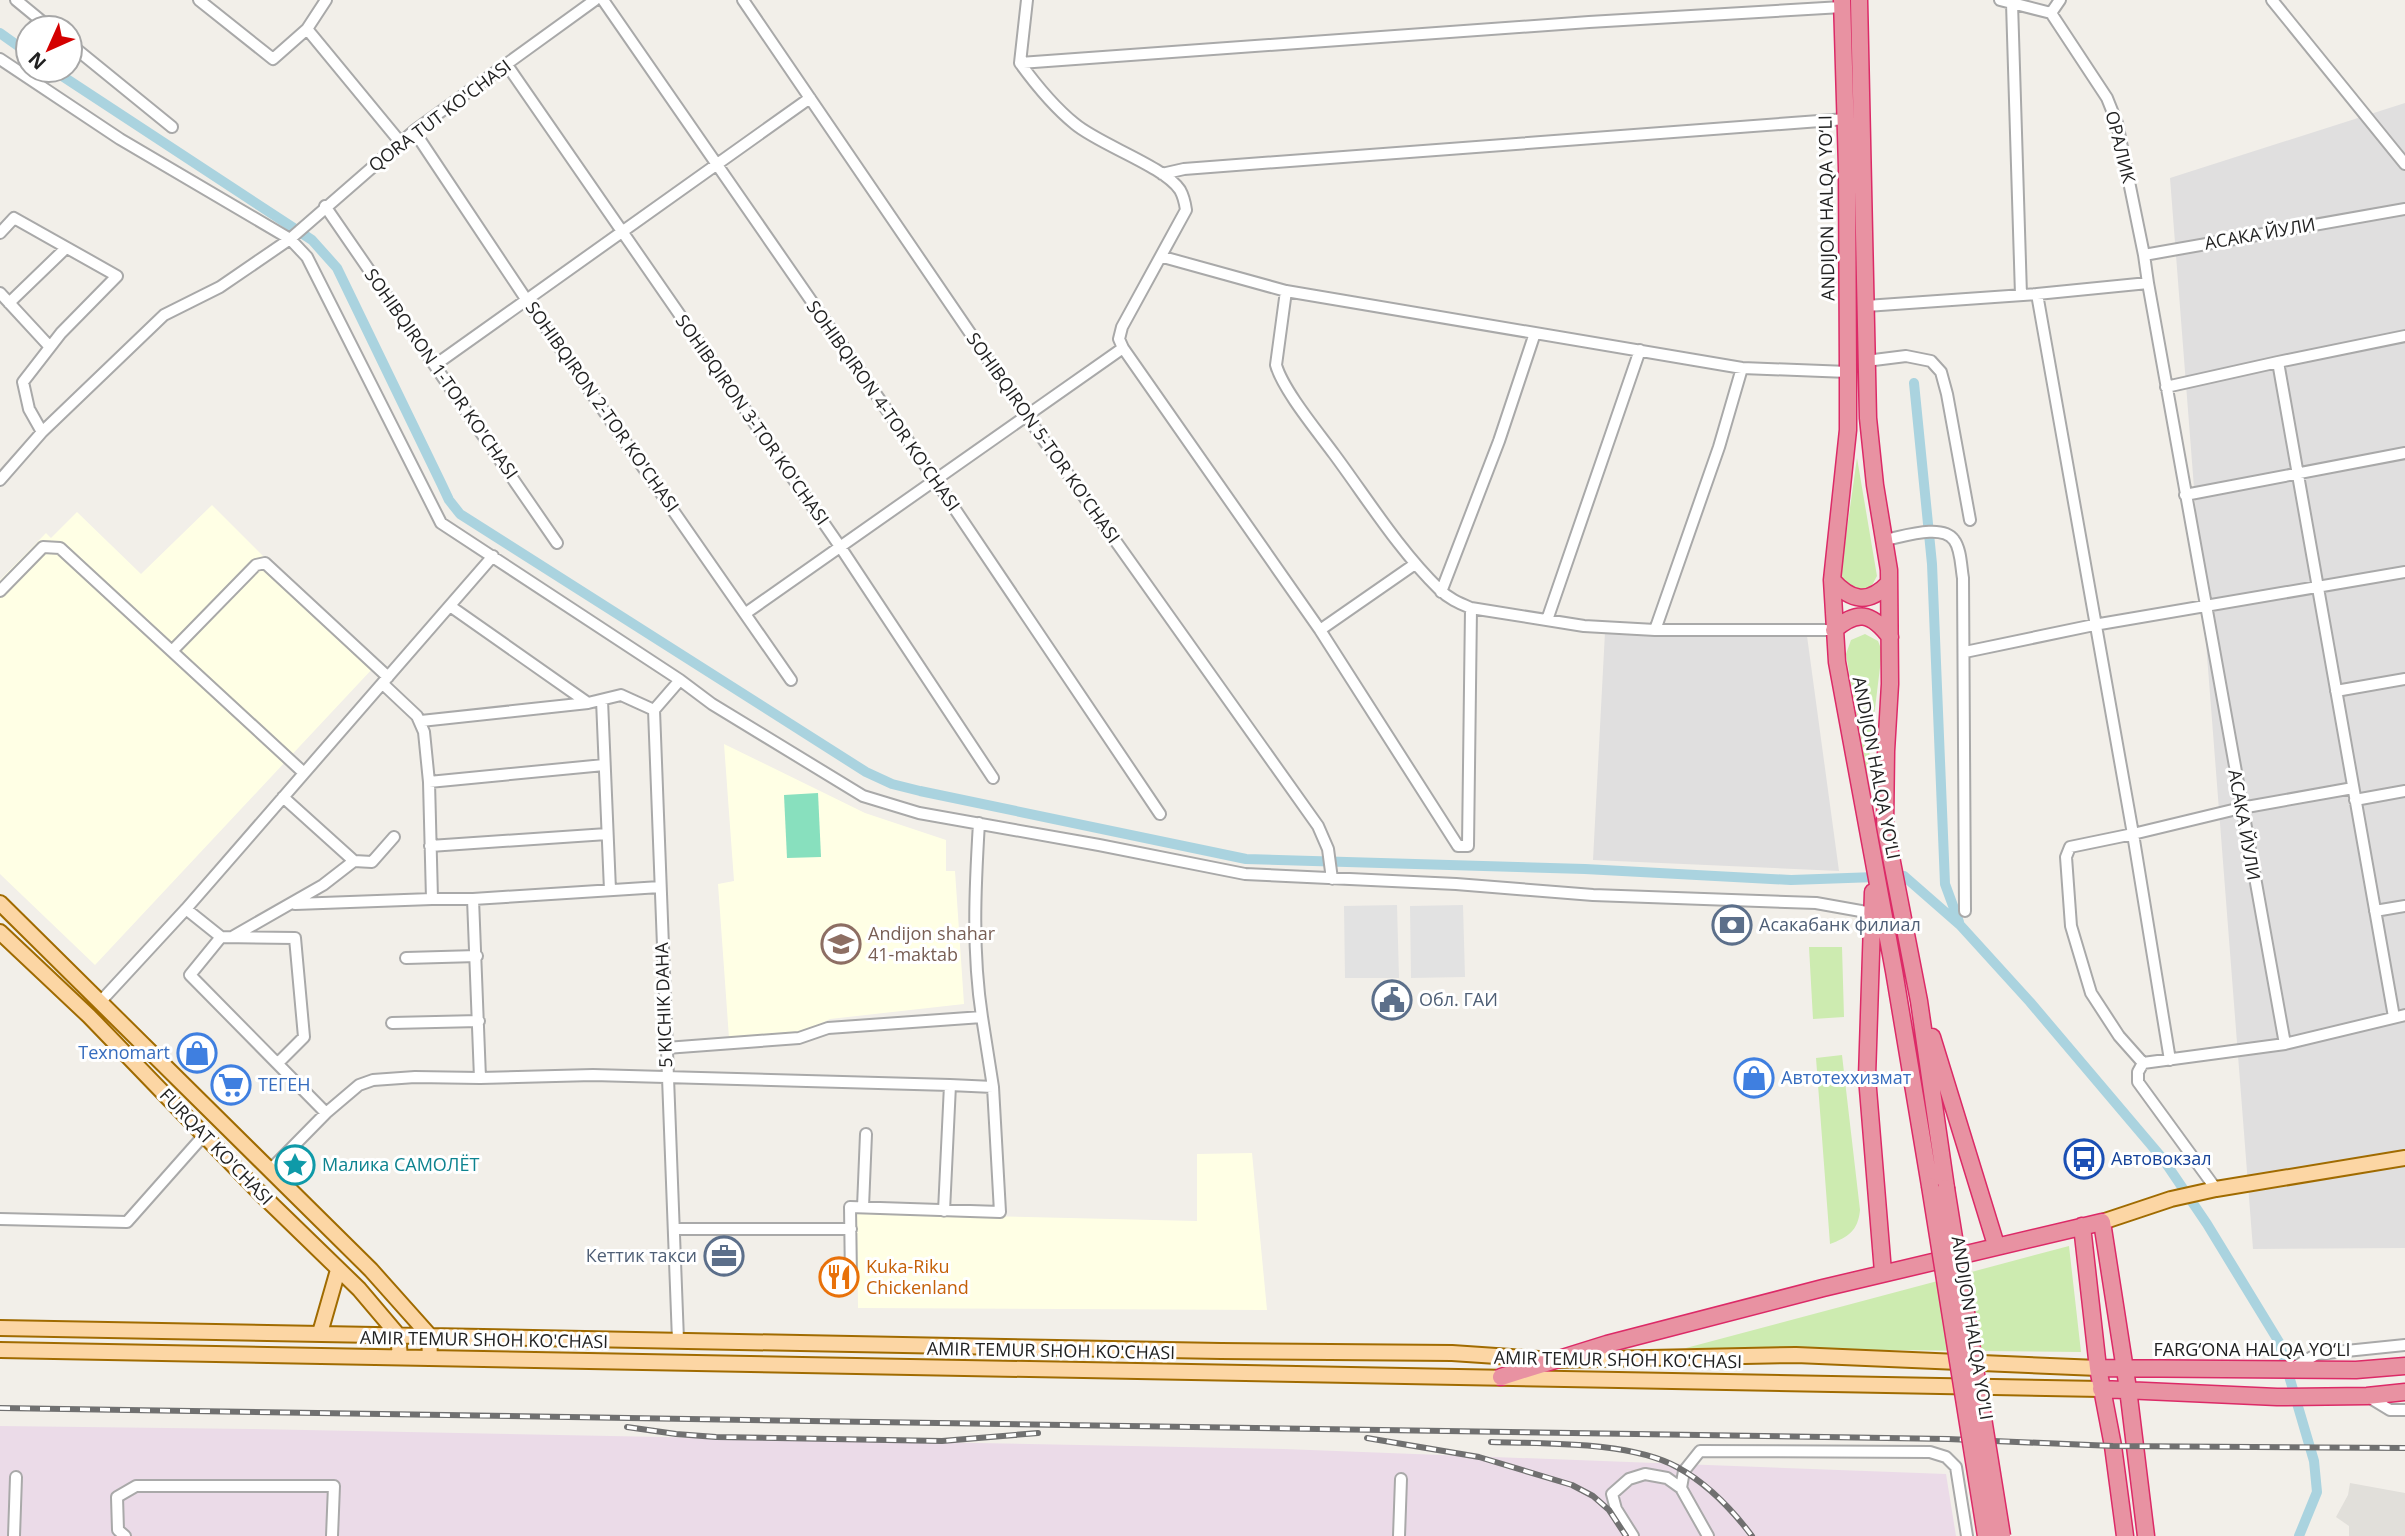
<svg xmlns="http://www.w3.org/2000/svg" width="2405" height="1536" font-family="'Open Sans',sans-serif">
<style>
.residential{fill:#e0dfdf}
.industrial{fill:#ebdbe8}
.education{fill:#ffffe5}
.airport{fill:#e1dfda}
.grass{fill:#cdebb0}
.pitch{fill:#88e0be}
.parking{fill:#e2e2e2}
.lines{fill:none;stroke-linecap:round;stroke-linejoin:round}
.canal{stroke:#aad3df;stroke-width:10}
.minor-casing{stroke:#a9a9a9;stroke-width:14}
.major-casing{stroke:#a06b00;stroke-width:18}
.highway-casing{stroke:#dc2a67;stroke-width:19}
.minor{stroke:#fff;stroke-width:10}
.major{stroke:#fcd6a4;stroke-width:14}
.highway{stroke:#e892a2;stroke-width:16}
.rail-casing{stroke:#707070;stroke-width:6}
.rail{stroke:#fff;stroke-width:3.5;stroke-dasharray:10;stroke-linecap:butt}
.highway-bridge-casing{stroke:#dc2a67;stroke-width:19;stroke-linecap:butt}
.highway-bridge{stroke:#e892a2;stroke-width:16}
.labels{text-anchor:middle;stroke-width:6;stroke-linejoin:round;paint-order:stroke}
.street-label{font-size:18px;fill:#222;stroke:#fff}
.service-label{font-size:18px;fill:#4e5e75;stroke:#fff;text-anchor:start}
.education-label{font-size:18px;fill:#785e54;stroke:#fff;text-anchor:start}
.shop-label{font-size:18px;fill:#366cbe;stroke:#fff;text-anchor:start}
.transit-label{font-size:18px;fill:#164399;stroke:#fff;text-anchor:start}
.culture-label{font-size:18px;fill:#0d838f;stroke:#fff;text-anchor:start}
.food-label{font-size:18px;fill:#c56008;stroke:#fff;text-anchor:start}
</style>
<rect width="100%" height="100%" fill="#f2efe9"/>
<path class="residential" d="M2405,103V1248L2253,1249L2170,178Z
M1605,632L1807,636L1839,871L1593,860Z"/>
<path class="industrial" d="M0,1426L250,1429L1284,1449L1946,1474L1956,1536H0Z"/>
<path class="education" d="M212,505L374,667L95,965L0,874V580L46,533L51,538L77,512L141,574Z
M724,744L865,813L946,840V871H955L964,1004L830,1019L802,1033L729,1038L718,884L734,881Z
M1252,1153L1267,1310L858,1308L857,1213L1197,1221V1154Z"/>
<path class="airport" d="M2350,1483L2405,1493V1536H2349V1526L2336,1517L2348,1495Z"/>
<path class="grass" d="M1857,458L1877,576L1870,589L1860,592L1843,582L1841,572Z
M1865,634L1878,641L1882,651L1867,774L1846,654L1851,640Z
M1809,947H1842L1844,1017L1813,1019Z
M1842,1055L1860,1210C1858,1231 1848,1237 1830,1244L1816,1058Z
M2069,1246L2081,1352L1686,1348Z"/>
<path class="pitch" d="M818,793L821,857L787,858L784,795Z"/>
<path class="parking" d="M1397,905L1399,978H1345L1344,906Z
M1463,905L1465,977L1411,978L1410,906Z"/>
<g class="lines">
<path class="canal" d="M0,33L28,53
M53,70L312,240L337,268L441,483L449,500L460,514L866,772L892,784L920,791L1246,859L1585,869L1791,880L1904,876L1960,925L2030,1002L2163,1159L2207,1224L2279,1342L2314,1461L2317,1492L2299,1536
M1914,383L1932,564L1945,884L1959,922"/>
<g class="minor-casing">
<path id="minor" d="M16,0L50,28
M199,0L273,59L307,29L326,0
M603,0L936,481L1160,814
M743,0L1026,415L1318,826L1328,849L1332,879
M1027,0L1020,63C1036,85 1054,107 1075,124C1100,145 1164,166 1180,190C1184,197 1185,203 1186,210L1122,327L1119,339L1123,348L1320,630L1458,846H1468L1471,608
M2000,0L2051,13L2060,0
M2272,0L2405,164
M2012,3L2021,295
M2051,13L2107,98L2117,123L2144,255
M307,29L401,143
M70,44L172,127
M0,59L120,139L290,239L307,257L441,523L680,680L712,704L863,796L919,813L1099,845L1245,874L1456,884L1593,895L1816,903L1872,913
M1020,63L1589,22L1842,7
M507,65L841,548L993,778
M414,131L526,299L791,680
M1162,174L1184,169L1846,119
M325,206L557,543
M0,233L14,218L117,276L61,333L23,382L29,409L42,432
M1163,257L1286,291L1742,368L1848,372
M2148,283L2144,255L2405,209
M1286,291L1276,365C1283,390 1318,432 1334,454C1368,500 1399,550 1439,589C1449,599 1459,603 1471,608L1584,626L1655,630H1834
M0,293L50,347
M2037,294L2133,834L2170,1060
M9,303L66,248
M1866,306L2037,294L2148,283L2285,1044L2143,1063L2138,1072V1082L2216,1189
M1866,361L1906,356L1931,361L1941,372L1947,394L1970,520
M435,365L810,98
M2166,387L2278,362
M0,480L42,432L164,315L220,287L290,239L414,131L595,0
M2185,495L2405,453
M1884,540C1902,537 1942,523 1954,540C1961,549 1961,567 1963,578L1965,911
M0,591L43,547L60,548L304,773
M1441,592L1499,441L1535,333
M450,606L588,703L621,695L654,710
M746,613L1123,348
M1547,620L1640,350
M1320,630L1415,564
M1655,630L1719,447L1742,368
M172,651L256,565L265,563L388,677
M1965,652L2094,625L2405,572
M383,684L417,716L424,732L429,782L432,899H473L480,1078
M2336,691L2405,679
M602,700L610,890
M421,721L588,703
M429,782L604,765
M283,797L354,861
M2355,800L2405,791
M979,823C975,888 972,952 982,1017
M430,846L607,834
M473,899L660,887
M295,904L432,899
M186,909L221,937L295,938L304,1037L278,1063
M2375,911L2405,906
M221,937L190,975L326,1113
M232,937L323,885L354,861L372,862L394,837
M406,958L477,956
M101,1001L186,909L493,556
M2394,1017L2278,362L2405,336
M392,1023L479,1021
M2285,1044L2405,1015
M666,1048L799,1038L828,1028L982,1017L993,1087L1000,1212L850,1207L851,1279
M2143,1063L2119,1036L2091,993L2071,926L2066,857L2070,847L2133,834L2241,808L2353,788
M269,1171L326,1113L359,1085L373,1080L415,1077L480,1078L593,1075L950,1085
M863,1207L866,1134
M944,1211L950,1085L993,1087
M0,1219L127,1222L205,1134
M674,1229H851
M678,1340L654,710L680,680
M2293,1368L2317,1354L2405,1345
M2367,1396L2390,1410H2405
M1681,1488L1684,1471L1700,1451L1930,1452L1946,1457L1956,1467L1967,1536
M14,1536L16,1477
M125,1536L118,1530L117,1497L136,1486H334L332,1536
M1399,1536L1401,1479
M1633,1536L1616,1509L1612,1494L1629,1479L1645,1474L1667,1478L1681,1488L1708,1536"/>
</g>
<g class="major-casing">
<path id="major" d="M0,903L371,1270L429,1335L430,1358
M0,932L89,1016L259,1192L359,1289L398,1335L400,1357
M2102,1222L2171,1199L2216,1189L2405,1158
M0,1328L1221,1351L1452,1353L1554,1360L1796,1355L2098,1368
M320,1333L338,1270
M0,1350L2101,1389"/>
</g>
<g class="highway-casing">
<path id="highway" d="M1842,0L1847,168L1848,372V430L1832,580L1837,662L1894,971L1930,1186
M1859,0L1868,418L1875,485L1889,570L1890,684L1886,751L1885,826L1919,1001L1946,1188
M1832,580C1851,601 1868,605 1889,583
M1834,630C1857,610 1871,612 1890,637
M1873,892L1867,1077L1883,1272
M1932,1037L1996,1245
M2082,1226L2098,1368L2113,1446L2125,1536
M2098,1368L2356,1370L2405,1366
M1501,1377L1607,1344L1823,1288L2102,1222L2128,1389L2146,1536
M2101,1389L2277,1397L2367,1396L2405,1392"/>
</g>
<use href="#minor" class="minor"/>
<use href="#major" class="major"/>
<use href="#highway" class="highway"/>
<g class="rail-casing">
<path id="rail" d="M0,1408L1948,1439L2113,1446L2405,1448
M627,1427L676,1434L716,1437L942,1441L1038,1433
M1367,1438L1479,1457L1572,1485L1593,1496L1609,1510L1626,1536
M1491,1442C1545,1444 1629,1441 1677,1467C1708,1484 1731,1508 1752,1536"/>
</g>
<use href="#rail" class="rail"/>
<g class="highway-bridge-casing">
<path id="highway-bridge" d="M1930,1186L1986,1536
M1946,1188L2002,1536"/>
</g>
<use href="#highway-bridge" class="highway-bridge"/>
</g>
<defs>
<g id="bank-ring" transform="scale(2.0125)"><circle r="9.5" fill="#fff" stroke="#5c6f8a" stroke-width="1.5"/><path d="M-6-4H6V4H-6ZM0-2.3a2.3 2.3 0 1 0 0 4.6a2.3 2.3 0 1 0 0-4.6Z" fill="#5c6f8a"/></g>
<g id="school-ring" transform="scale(2.0125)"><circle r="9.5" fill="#fff" stroke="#8d6e63" stroke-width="1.5"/><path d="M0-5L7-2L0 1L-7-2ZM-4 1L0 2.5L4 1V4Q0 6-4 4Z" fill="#8d6e63"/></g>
<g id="civic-ring" transform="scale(2.0125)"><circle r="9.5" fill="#fff" stroke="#5c6f8a" stroke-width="1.5"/><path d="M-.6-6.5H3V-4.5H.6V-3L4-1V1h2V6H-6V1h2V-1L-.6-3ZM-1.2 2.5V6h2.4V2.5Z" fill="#5c6f8a"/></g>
<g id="shop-ring" transform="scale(2.0125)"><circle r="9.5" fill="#fff" stroke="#3f7fe0" stroke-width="1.5"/><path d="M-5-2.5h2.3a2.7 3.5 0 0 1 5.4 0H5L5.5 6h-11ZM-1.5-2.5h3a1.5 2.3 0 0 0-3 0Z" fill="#3f7fe0"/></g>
<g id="supermarket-ring" transform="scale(2.0125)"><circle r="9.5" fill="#fff" stroke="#3f7fe0" stroke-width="1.5"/><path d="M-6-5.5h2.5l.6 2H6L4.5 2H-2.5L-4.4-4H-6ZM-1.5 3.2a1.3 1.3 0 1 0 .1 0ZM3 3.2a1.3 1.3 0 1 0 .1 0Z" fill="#3f7fe0"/></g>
<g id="bus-ring" transform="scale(2.0125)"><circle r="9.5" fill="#fff" stroke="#1a4fb4" stroke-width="1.5"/><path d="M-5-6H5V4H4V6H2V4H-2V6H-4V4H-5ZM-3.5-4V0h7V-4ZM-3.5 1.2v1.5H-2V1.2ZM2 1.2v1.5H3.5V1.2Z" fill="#1a4fb4"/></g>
<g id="sight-ring" transform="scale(2.0125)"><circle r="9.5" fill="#fff" stroke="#0f9aa8" stroke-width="1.5"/><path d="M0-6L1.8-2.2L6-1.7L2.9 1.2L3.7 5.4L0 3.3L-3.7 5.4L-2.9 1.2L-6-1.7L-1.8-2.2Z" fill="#0f9aa8"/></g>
<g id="office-ring" transform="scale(2.0125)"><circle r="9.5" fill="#fff" stroke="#5c6f8a" stroke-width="1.5"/><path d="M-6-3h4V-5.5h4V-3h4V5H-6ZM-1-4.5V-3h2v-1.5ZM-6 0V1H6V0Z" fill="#5c6f8a"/></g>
<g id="restaurant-ring" transform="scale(2.0125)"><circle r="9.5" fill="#fff" stroke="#e8710a" stroke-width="1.5"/><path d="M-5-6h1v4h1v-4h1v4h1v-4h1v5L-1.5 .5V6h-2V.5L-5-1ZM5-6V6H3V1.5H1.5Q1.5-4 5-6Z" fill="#e8710a"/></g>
</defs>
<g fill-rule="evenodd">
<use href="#bank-ring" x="1732" y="925"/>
<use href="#school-ring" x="841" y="944"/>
<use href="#civic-ring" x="1392" y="1000"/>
<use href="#shop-ring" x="197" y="1053"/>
<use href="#shop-ring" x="1754" y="1078"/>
<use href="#supermarket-ring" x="231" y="1085"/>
<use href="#bus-ring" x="2084" y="1159"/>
<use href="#sight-ring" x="295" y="1165"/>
<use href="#office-ring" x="724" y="1256"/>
<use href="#restaurant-ring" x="839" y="1277"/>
</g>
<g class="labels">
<g class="street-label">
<text transform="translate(440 116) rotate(-37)" y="6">QORA TUT KO'CHASI</text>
<text transform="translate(2120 147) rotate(76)" y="6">ОРАЛИК</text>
<text transform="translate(1827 208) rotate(-91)" y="6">ANDIJON HALQA YO‘LI</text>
<text transform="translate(2260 234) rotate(-10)" y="6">АСАКА ЙУЛИ</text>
<text transform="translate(441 374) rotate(55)" y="6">SOHIBQIRON 1-TOR KO'CHASI</text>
<text transform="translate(883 406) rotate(55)" y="6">SOHIBQIRON 4-TOR KO'CHASI</text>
<text transform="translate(602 407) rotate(55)" y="6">SOHIBQIRON 2-TOR KO'CHASI</text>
<text transform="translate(752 420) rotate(55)" y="6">SOHIBQIRON 3-TOR KO'CHASI</text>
<text transform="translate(1043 438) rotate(55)" y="6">SOHIBQIRON 5-TOR KO'CHASI</text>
<text transform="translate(1876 768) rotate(79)" y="6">ANDIJON HALQA YO‘LI</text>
<text transform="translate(2244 825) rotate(80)" y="6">АСАКА ЙУЛИ</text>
<text transform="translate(664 1005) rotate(-92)" y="6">5 KICHIK DAHA</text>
<text transform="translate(216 1147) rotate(46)" y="6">FURQAT KO'CHASI</text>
<text transform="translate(1972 1328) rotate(81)" y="6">ANDIJON HALQA YO‘LI</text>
<text transform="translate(484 1340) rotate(1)" y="6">AMIR TEMUR SHOH KO'CHASI</text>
<text x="2252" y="1356">FARG‘ONA HALQA YO‘LI</text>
<text transform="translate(1051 1351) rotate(1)" y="6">AMIR TEMUR SHOH KO'CHASI</text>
<text transform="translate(1618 1360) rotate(1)" y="6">AMIR TEMUR SHOH KO'CHASI</text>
</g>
<g class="service-label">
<text x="1759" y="931">Асакабанк филиал</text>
<text x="1419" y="1006">Обл. ГАИ</text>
<text x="697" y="1262" text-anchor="end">Кеттик такси</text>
</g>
<g class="education-label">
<text x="868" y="940">Andijon shahar<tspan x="868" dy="21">41-maktab</tspan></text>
</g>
<g class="shop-label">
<text x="170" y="1059" text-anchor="end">Texnomart</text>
<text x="1781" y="1084">Автотеххизмат</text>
<text x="258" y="1091">ТЕГЕН</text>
</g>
<g class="transit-label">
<text x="2111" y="1165">Автовокзал</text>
</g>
<g class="culture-label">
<text x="322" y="1171">Малика САМОЛЁТ</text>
</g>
<g class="food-label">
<text x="866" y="1273">Kuka-Riku<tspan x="866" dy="21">Chickenland</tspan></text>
</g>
</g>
<g transform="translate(49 49) rotate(225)"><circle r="33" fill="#ffffff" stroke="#a7a7a7" stroke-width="2"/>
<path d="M0-5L12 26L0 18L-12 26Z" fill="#d40000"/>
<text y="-10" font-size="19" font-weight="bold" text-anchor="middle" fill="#222222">N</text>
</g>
</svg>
